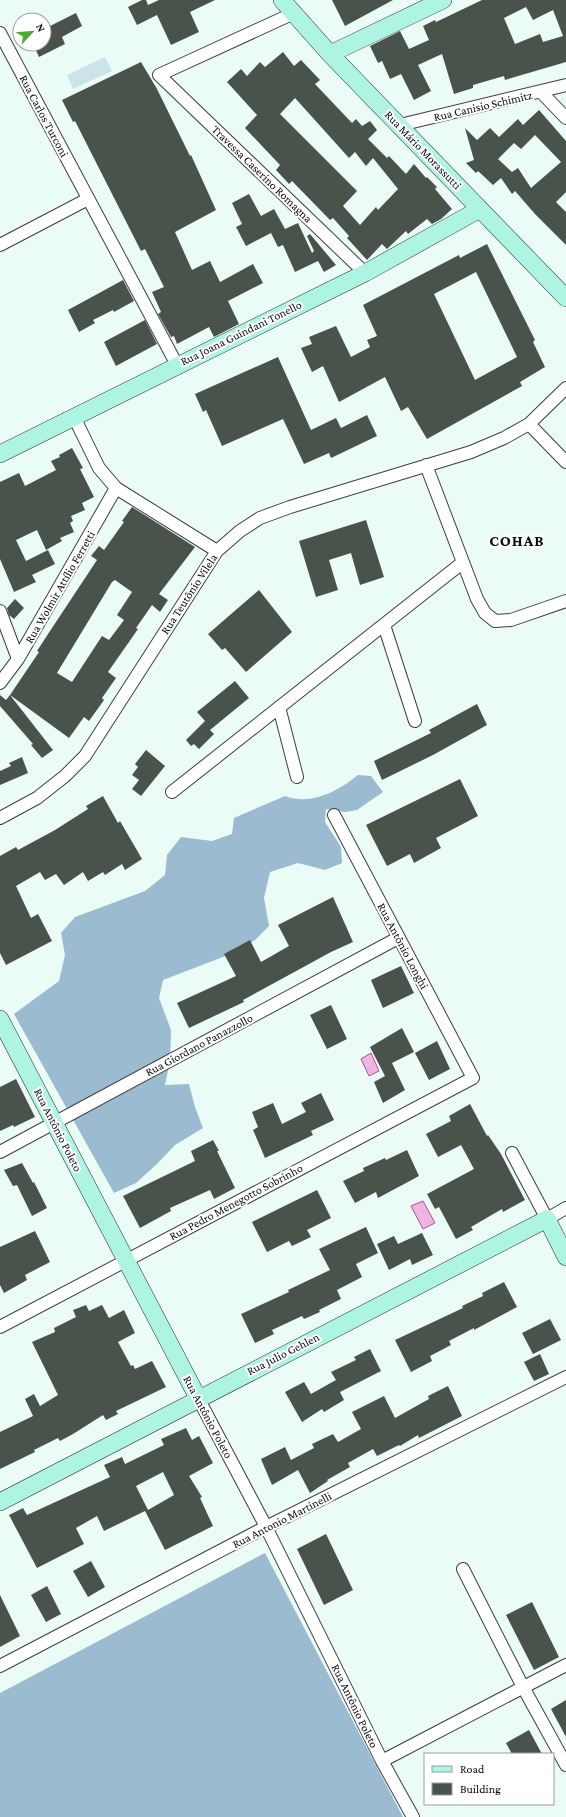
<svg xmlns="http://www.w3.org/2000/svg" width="566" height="1817" font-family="'Crimson Pro',serif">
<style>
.forest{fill:#9bbbd0}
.pitch{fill:#cae4ea}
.water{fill:#edb6e0;stroke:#ba479d}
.building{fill:#49524b;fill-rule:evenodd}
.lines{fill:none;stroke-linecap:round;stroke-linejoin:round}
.street-casing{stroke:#3e3e3e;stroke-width:14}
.secondary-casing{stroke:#2d2d2d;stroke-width:18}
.street{stroke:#fff;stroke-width:12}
.secondary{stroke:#aef4e2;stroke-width:17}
.labels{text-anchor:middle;stroke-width:4;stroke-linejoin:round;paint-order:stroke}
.street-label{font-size:12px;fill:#0b0b0b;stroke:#fff}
.district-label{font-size:16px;font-weight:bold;letter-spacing:1px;fill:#0b0b0b;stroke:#fff}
</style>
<rect width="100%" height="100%" fill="#ebfcf6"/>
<path class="forest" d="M358,775L371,776L383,792L357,810L345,812L326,809L325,822L341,847L342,863L325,870L298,863L270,872L264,898L269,926L255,940L236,952L163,980L159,998L171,1030L170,1061L165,1085L189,1084L195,1107L203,1128L175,1145L157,1164L136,1183L114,1193L14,1014L59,981L65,955L61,933L75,917L145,891L165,875L167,855L181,837L212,841L232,834L234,818L285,796C310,806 339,791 358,775Z
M265,1553L403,1817H0V1693Z"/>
<path class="pitch" d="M105,57L112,71L73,89L67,75Z"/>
<path class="water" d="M371,1053L379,1071L369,1076L361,1059Z
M423,1201L435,1223L423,1229L411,1206Z"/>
<path class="building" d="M142,0H146L148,5L159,0H215L190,12L199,32L171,45L157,15L137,25L128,7Z
M332,0H393L345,26Z
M482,0H566V62L505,80L504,76L473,85V88L454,94L442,54L418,65L431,91L414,100L401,74L390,79L382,61L378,63L370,46L400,31L409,49L429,40L423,26L435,20L436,22ZM526,7L533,20L553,10L563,36L543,42L540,34L515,44L504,18Z
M76,13L82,26L62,37L65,44L39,57L33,44H44V29Z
M283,52L294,66L301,60L320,80L315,84L352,123L356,119L362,126L370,121L377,130L368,139L387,158L389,156L406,174L414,164L426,178L427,177L437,187L435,189L452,209L441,219L432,224L427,219L408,234L406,231L387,249L382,244L367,260L347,238L349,236L333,218L330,220L292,181L289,184L276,170L280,165L245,128L257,115L227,82L241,69L247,76L260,62L265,67ZM295,98L349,158L355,152L366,166L373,158L398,189L378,210L376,207L360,225L343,206L357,191L280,114Z
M141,62L157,89L190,156L191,155L216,210L175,232L192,270L210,261L220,282L253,264L263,283L228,301L239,324L214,337L209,327L177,344L174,336L171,337L158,314L161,312L152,292L164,287L145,249L141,251L75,121L73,122L62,100Z
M539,110L566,141V192L556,202L566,212V245L535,214L515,191L512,194L501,178L493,185L478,171L476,173L466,163L474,160L465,128L477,140L490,128L499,137L518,119L523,125ZM535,135L561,162L531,188L518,168L512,172L498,159L514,143L521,149Z
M249,194L261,216L274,209L285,229L298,223L312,253L314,251L307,236L310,234L336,265L324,272L318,261L295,272L283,245L278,247L271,233L246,246L236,227L242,224L232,203Z
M487,244L535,340L533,342L545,367L520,382L522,386L427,439L408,407L401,411L385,377L339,402L323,366L312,372L301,348L312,344L309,337L336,326L351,357L370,347L367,340L377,336L363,305L459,255L460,258ZM476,272L517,357L475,380L434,294Z
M123,280L134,301L114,312L113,310L93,320L95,323L79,332L68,310Z
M145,320L157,344L116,366L104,342Z
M278,357L311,430L336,418L341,428L367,415L377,436L331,458L329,453L304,464L283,419L222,446L206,410L203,412L195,394Z
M72,448L83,468L80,469L94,497L82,503L85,510L71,516L73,521L70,523L74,532L60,538L62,541L46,550L37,530L16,540L26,561L48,550L55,564L32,575L36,582L14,592L0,559V482L19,473L25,486L56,470L51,461L60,457L59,455Z
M132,507L195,547L159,594L168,600L160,612L152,605L136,628L138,629L108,672L116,678L102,698L104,700L89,721L84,717L69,738L10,695L39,652L37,651L50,631L97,560L91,556L99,546L104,550L124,522L122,521ZM115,580L132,592L117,615L124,620L109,640L102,636L72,682L57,673L112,582Z
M366,520L384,577L360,585L351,553L329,560L338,590L316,597L299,541Z
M259,590L292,632L246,672L225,648L222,650L208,634Z
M15,599L24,608L14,619L9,615L7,608Z
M235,681L249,698L210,730L214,734L199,749L194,744L191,746L186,740L205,721L197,712Z
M0,695L6,700L10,695L53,750L42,758L31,745L33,744L0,706Z
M477,704L487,725L433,755L382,780L374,761L431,733L429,730Z
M146,750L165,766L141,796L132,789L139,780L132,775L138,767L135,764Z
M22,757L28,773L0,785V771L11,766L9,763Z
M460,779L478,816L436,838L441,848L414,863L410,854L387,866L366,825Z
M103,796L118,823L120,821L142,859L125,870L122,864L105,875L103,872L88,881L83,872L64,885L56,874L45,880L40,872L16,886L31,918L38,914L52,941L6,965L0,953V856L16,847L18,850L55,830L88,809L86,806Z
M333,897L353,942L331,952L243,1000L244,1002L189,1028L177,1003L236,976L224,954L250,940L261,962L289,946L278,925Z
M401,966L414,993L383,1008L371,980Z
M331,1005L347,1039L327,1049L310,1015Z
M402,1028L414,1052L392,1063L405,1090L383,1103L374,1082L385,1076L370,1047Z
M437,1041L450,1069L429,1080L415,1053Z
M16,1079L35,1117L14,1127L13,1125L0,1131V1087Z
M321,1093L334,1120L311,1131L313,1135L265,1158L253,1130L258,1127L252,1112L273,1103L282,1124L306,1112L301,1103Z
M470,1104L487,1136L488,1135L501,1154L525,1200L503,1212L502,1209L471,1227L473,1230L456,1239L439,1207L435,1209L427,1194L474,1169L461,1145L438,1157L426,1134L451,1121L449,1116Z
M213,1140L219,1151H217L235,1188L214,1199L210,1190L170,1208L171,1211L140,1228L123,1196L195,1161L191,1151Z
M407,1150L419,1176L378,1198L376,1192L355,1203L343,1181L364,1171L363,1168L385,1158L386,1160Z
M22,1163L33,1183L34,1182L47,1208L32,1216L17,1185L13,1186L4,1170Z
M317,1190L331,1218L307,1230L311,1237L292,1246L289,1241L267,1252L252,1222Z
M366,1227L378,1253L356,1264L362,1277L337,1290L341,1299L319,1310L320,1312L304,1319L302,1316L272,1330L274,1334L255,1343L241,1314L289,1292L288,1290L330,1270L319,1249Z
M35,1231L50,1262L25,1275L27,1280L4,1293L0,1285V1247Z
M422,1233L433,1255L412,1265L410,1259L389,1270L377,1244L394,1236L398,1244Z
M504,1282L517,1307L474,1330V1328L449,1341L451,1345L430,1356L432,1361L411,1372L395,1340L463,1308L462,1306L483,1296L482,1293Z
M86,1305L89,1311L102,1305L109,1318L124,1310L135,1333L118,1342L131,1366L133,1365L135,1369L152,1361L166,1387L116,1411L118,1414L106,1420L103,1415L73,1434L60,1441L58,1438L34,1450L35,1452L0,1469V1432L33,1416L25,1399L34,1394L40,1406L58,1395L32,1342L55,1332L54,1328L76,1317L73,1310Z
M550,1319L561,1340L533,1354L522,1333Z
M370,1349L381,1371L340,1392L344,1400L324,1412L322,1409L302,1422L285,1392L304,1382L311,1394L336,1380L331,1372L356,1360L354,1357Z
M540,1354L549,1374L534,1381L524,1362Z
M448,1386L462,1416L419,1438L418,1435L400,1446L399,1445L377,1456L373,1449L348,1463L350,1467L327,1480L328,1481L310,1493L298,1470L272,1485L261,1459L285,1447L291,1460L314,1448L312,1444L333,1434L338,1442L361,1429L352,1412L384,1396L395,1418L429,1399L428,1396Z
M186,1428L192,1440L199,1436L213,1463L189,1476L202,1497L200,1498L213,1526L165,1550L145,1511L104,1531L97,1516L76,1528L84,1544L37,1568L9,1515L23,1508L27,1515L110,1477L104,1465L122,1457L125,1464L164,1445L161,1439ZM163,1472L174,1495L148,1510L136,1486Z
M326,1534L353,1590L324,1605L297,1549Z
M91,1561L105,1587L88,1597L73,1571Z
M47,1586L61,1614L46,1622L31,1595Z
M0,1595L20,1636L0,1647Z
M532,1602L559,1657L534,1670L506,1615Z
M566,1700V1737L551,1709Z
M529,1730L542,1754H512L506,1743Z"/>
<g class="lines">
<g class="street-casing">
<path id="street" d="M294,13L159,75L365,273
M0,33L177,365
M541,92L566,118
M400,125L566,85
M0,245L88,199
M74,417L99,468L116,488L217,551
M529,424L566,462
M426,465L477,599L485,613L495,621L511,620L566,601
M0,611L18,659
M384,625L415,721
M0,683L18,659L116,488
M279,707L297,777
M172,792L462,563
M0,818L37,798L65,776L85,756L217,551L240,531L260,518L290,507L471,452L504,438L529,424L566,388
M0,1152L398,938
M512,1153L547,1219L566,1208
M0,1327L473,1078L334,815
M198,1398L263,1521L382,1761L413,1817
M463,1569L523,1687L566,1765
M0,1666L266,1527L566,1377
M382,1761L566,1665"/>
</g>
<g class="secondary-casing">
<path id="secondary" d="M282,0L330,54L566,298
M330,54L443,0
M0,454L365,273L480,209
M0,1019L198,1398
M0,1502L547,1219L566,1257"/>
</g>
<use href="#street" class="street"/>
<use href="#secondary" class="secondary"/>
</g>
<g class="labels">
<g class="street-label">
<text transform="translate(483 106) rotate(-13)" y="4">Rua Canisio Schimitz</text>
<text transform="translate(44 116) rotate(62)" y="4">Rua Carlos Turconi</text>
<text transform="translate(423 150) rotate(46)" y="4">Rua Mário Morassutti</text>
<text transform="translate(262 174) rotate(44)" y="4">Travessa Caserino Romagna</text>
<text transform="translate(241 333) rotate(-26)" y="4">Rua Joana Guindani Tonello</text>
<text transform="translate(60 587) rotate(-60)" y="4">Rua Wolmir Attílio Ferretti</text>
<text transform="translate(189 594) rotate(-57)" y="4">Rua Teutônio Vilela</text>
<text transform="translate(403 946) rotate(62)" y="4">Rua Antônio Longhi</text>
<text transform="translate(199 1045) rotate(-28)" y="4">Rua Giordano Panazzollo</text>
<text transform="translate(58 1130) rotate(63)" y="4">Rua Antônio Poleto</text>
<text transform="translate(236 1202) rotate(-28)" y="4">Rua Pedro Menegotto Sobrinho</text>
<text transform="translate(283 1354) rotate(-27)" y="4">Rua Julio Gehlen</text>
<text transform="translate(208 1417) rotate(62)" y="4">Rua Antônio Poleto</text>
<text transform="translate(282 1520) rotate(-27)" y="4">Rua Antonio Martinelli</text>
<text transform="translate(355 1706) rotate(64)" y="4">Rua Antônio Poleto</text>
</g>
<g class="district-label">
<text x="517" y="546">COHAB</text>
</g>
</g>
<rect x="424" y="1753" width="130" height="52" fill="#ffffff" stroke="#9d9d9d"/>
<rect x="432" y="1766" width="20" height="6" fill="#aef4e2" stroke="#9d9d9d"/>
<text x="460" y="1773" font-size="12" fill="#0b0b0b">Road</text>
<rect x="432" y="1783" width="20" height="12" fill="#49524b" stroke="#9d9d9d"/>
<text x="460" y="1793" font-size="12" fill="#0b0b0b">Building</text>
<g transform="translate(32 32) rotate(64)"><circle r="19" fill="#ffffff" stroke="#9d9d9d"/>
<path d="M0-3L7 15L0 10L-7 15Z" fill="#4ca736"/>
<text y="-6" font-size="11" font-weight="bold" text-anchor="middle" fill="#0b0b0b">N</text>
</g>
</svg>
